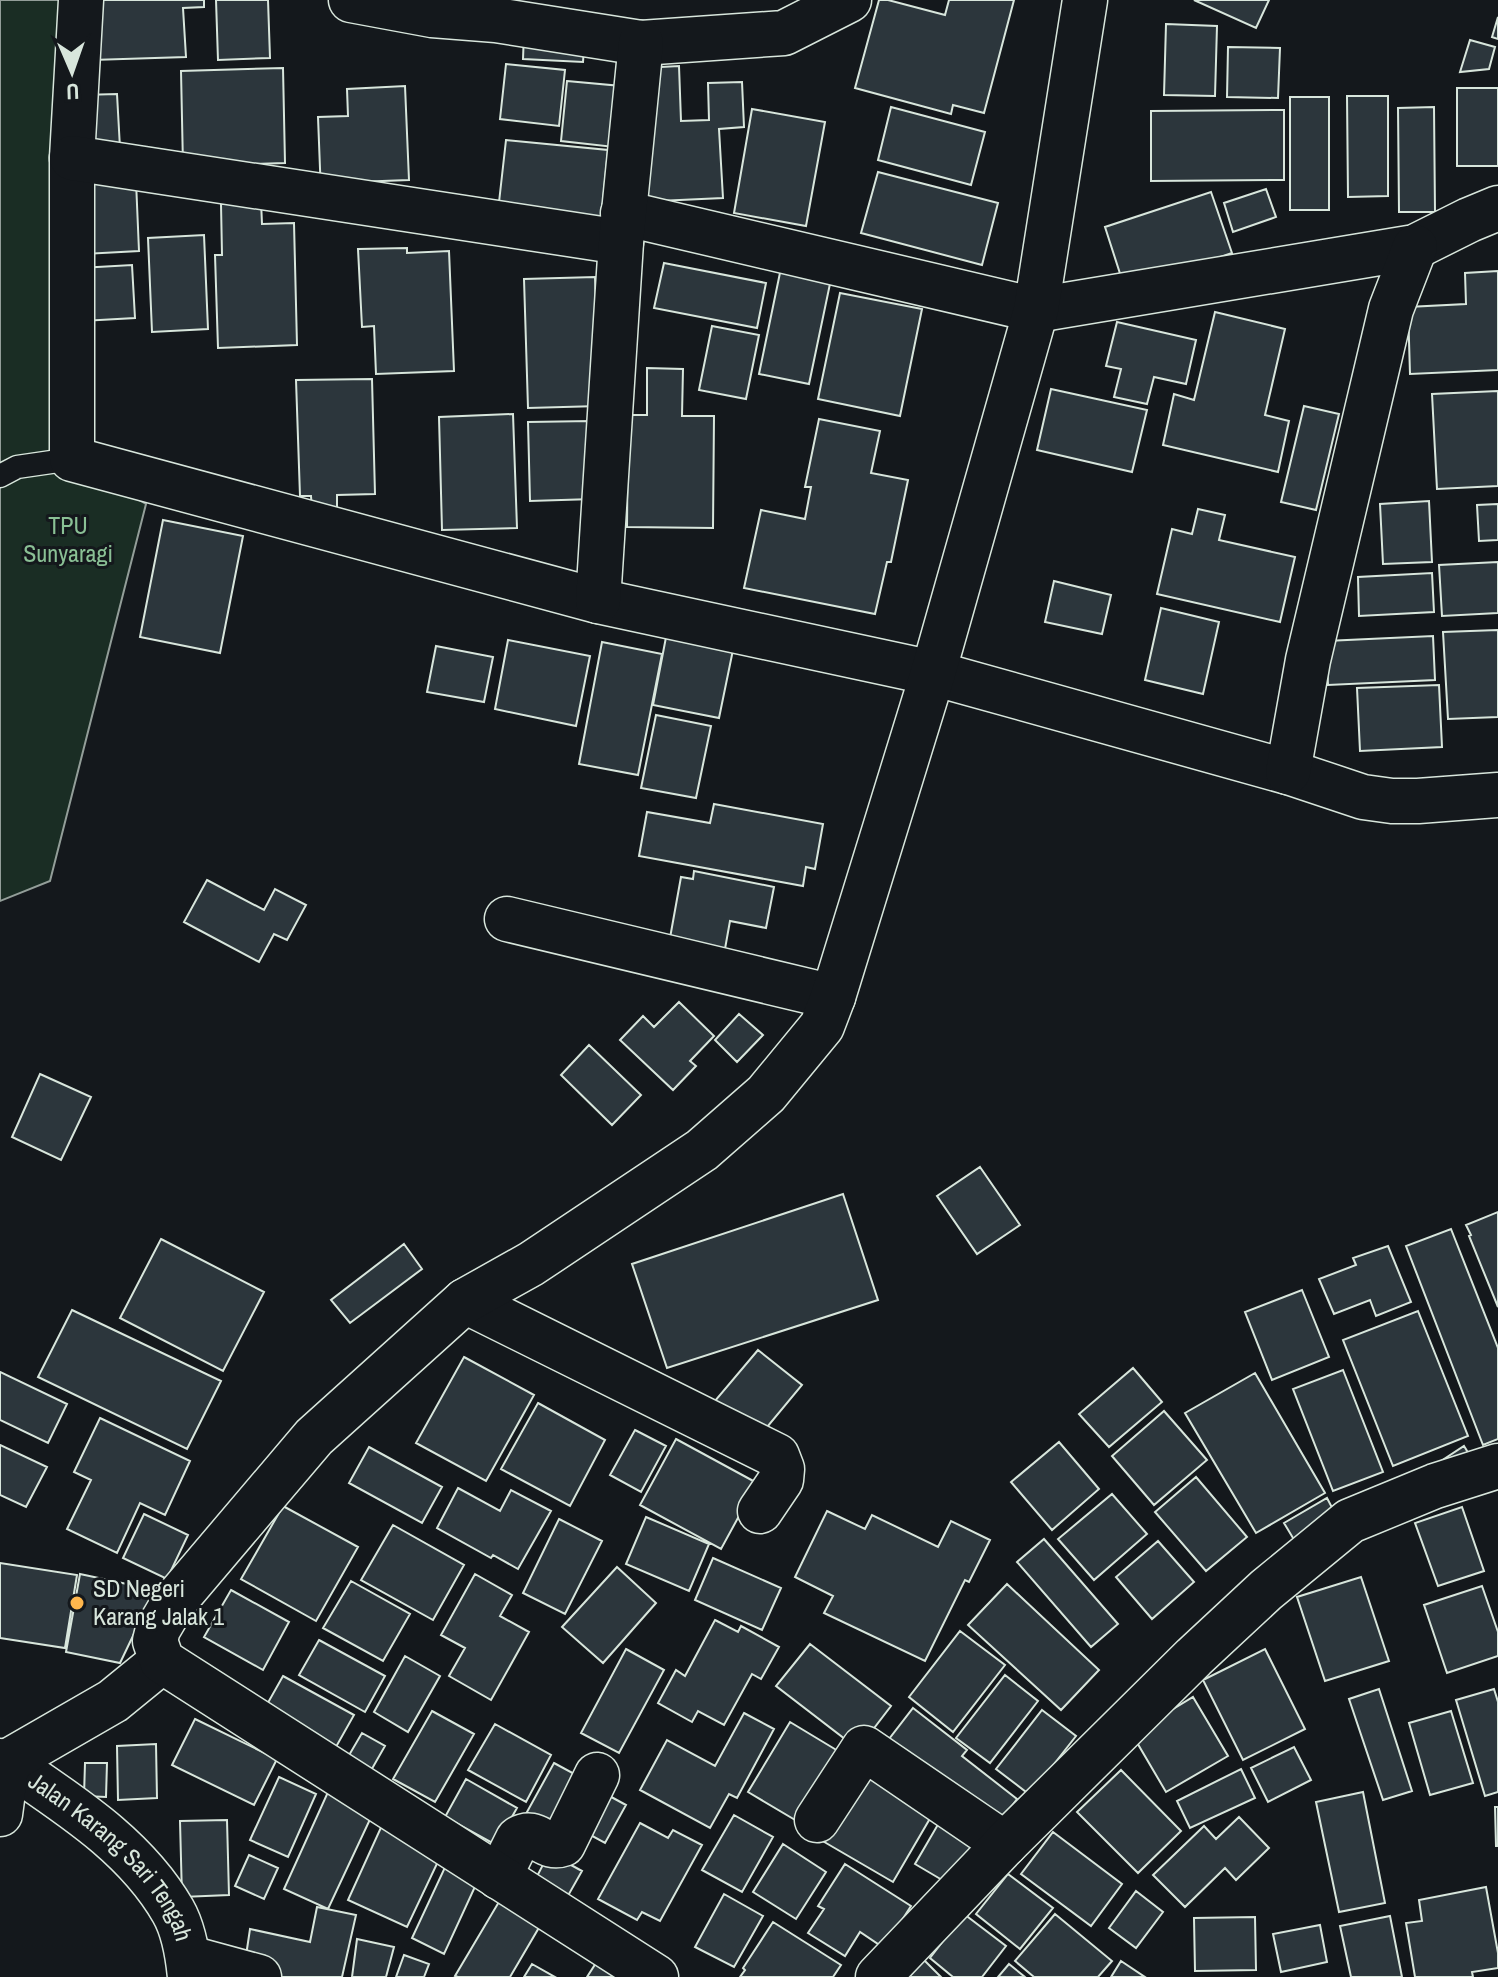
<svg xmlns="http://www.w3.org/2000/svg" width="1498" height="1977" font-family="'Archivo Narrow',sans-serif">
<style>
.green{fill:#1a2d24;stroke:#939e99;stroke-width:2}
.building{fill:#2c363c;stroke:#d8e6dc;stroke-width:2}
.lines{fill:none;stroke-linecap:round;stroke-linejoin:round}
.service-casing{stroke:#d8e6dc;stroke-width:25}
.minor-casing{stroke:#d8e6dc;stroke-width:47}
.service{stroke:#14181c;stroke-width:22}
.minor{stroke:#14181c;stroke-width:44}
.poi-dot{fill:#ffb74d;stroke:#14181c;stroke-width:3}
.labels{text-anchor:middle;stroke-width:6;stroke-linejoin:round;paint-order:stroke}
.park-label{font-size:24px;fill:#8ac095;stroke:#14181c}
.poi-label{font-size:24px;fill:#d8e6dc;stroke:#14181c;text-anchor:start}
.street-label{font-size:24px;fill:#d8e6dc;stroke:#14181c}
</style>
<rect width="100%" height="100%" fill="#14181c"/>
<path class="green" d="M0,0H63L51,450L146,504L50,881L0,901Z"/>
<path class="building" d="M89,0H204V7L183,8L186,57L92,60Z
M216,0H268L270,58L218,60Z
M879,0H888L945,15L949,0H1014L984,113L953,105L951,114L855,88Z
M1194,0H1269L1256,28Z
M1498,17V39L1492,37Z
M1166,24L1217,26L1215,96L1164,95Z
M524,33L585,35L583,62L523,59Z
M1470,40L1495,47L1489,69L1460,72Z
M1228,47L1280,48L1278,98L1227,97Z
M506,64L565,70L559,126L500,119Z
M679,66L681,121L709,120L708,83L742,82L744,127L719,129L723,198L636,202L642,68Z
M283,68L285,163L183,166L181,71Z
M567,81L621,86L614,147L561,141Z
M405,86L409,180L355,182L321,194L318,117L348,116L347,89Z
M1457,88H1498V166H1457Z
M117,94L120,148L84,150L81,95Z
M1347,96H1388V196L1348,197Z
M1290,97H1329V210H1290Z
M891,107L985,132L971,185L878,160Z
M1434,107L1435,212H1399L1398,108Z
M752,109L825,122L806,226L734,213Z
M1284,110V180L1151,181V111Z
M506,140L608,150L600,232L497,220Z
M878,172L998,203L982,265L861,233Z
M136,181L139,251L84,254L80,183Z
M1266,189L1276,217L1233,232L1224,203Z
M1211,192L1232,253L1125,289L1105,227Z
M261,201L262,224L294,223L297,345L218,348L215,255H222L221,204Z
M204,235L208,329L152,332L148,238Z
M407,248V253L449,251L454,371L376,374L374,326L362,327L358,249Z
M664,263L766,283L757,328L654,308Z
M132,265L135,318L82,321L80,268Z
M781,268L831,279L809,384L759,374Z
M1498,271V370L1410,374L1408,307L1466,304L1465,273Z
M595,277L599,406L528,408L524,279Z
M840,293L922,309L900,416L818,399Z
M1215,312L1285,329L1265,415L1289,421L1278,472L1163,445L1174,394L1194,400Z
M1117,322L1196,340L1186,384L1154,377L1147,404L1114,397L1121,369L1106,366Z
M712,326L759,335L746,399L699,390Z
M647,368L683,369L682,416H714L713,528L627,527L628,415H647Z
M372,379L375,494L337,495V512L312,513L311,496H300L296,380Z
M1051,389L1147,410L1132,472L1037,450Z
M1498,391V486L1437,489L1432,394Z
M1304,406L1339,414L1316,510L1281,502Z
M513,414L517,528L442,530L439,417Z
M819,419L880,431L871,473L908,480L891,562H887L875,614L744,588L761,510L805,519L811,487H805Z
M591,421L593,499L530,501L528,422Z
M1429,501L1432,562L1383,564L1380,504Z
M1498,504V540L1479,541L1477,505Z
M1198,509L1225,515L1219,540L1295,557L1280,622L1157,594L1172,529L1192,534Z
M163,520L243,536L220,653L140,637Z
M1498,562V613L1442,616L1439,565Z
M1432,573L1434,612L1359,616L1358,577Z
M1054,581L1111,595L1102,634L1045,622Z
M1161,608L1219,622L1203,694L1145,680Z
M1498,630V717L1448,719L1443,632Z
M667,632L734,645L719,718L653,705Z
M1433,636L1435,680L1328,685L1326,641Z
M508,640L590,656L576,726L495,709Z
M602,642L662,654L638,775L579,764Z
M436,646L493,657L484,702L427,692Z
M1439,685L1442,747L1360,751L1357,688Z
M656,715L711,726L696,798L641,788Z
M714,804L823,824L815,869L806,867L803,886L639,856L647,812L710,823Z
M694,871L774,887L766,928L730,921L723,960L668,949L681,877L693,879Z
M207,880L264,910L275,889L306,905L287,940L274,934L259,962L184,922Z
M679,1002L714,1036L690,1061L696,1066L673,1090L620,1040L643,1016L654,1027Z
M739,1014L763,1035L737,1062L715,1040Z
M589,1045L641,1095L612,1125L561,1075Z
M40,1074L91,1097L61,1160L12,1137Z
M980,1167L1020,1225L977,1254L937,1196Z
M843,1194L878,1300L667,1368L632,1264Z
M1498,1212V1307L1469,1236L1471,1235L1466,1225Z
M1451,1229L1498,1348V1439L1483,1445L1406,1246Z
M161,1239L264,1292L223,1371L120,1318Z
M404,1244L422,1269L350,1323L331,1300Z
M1388,1246L1411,1302L1376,1316L1370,1300L1334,1314L1319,1279L1356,1265L1353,1258Z
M1302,1290L1329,1357L1272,1380L1245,1312Z
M72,1310L221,1381L187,1449L38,1377Z
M1418,1311L1468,1436L1393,1466L1343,1340Z
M758,1350L802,1385L758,1438L714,1402Z
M464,1357L534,1395L486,1481L416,1443Z
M1133,1368L1162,1402L1109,1447L1079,1414Z
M1343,1370L1383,1472L1333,1491L1293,1389Z
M0,1372L67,1404L48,1443L0,1420Z
M1255,1373L1325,1493L1256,1533L1185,1413Z
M538,1403L605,1440L570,1506L501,1469Z
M1164,1411L1207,1460L1154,1505L1112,1456Z
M100,1418L190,1461L165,1515L140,1503L117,1553L67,1529L91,1480L74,1472Z
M635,1430L666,1446L641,1492L610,1475Z
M676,1439L757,1483L721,1549L640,1505Z
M1059,1442L1099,1489L1052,1530L1011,1482Z
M0,1445L47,1467L26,1507L0,1495Z
M1464,1446L1475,1464L1451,1478L1441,1461Z
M369,1447L442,1487L422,1523L349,1483Z
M1196,1477L1247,1537L1206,1571L1155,1512Z
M458,1488L500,1511L511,1490L551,1511L518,1569L493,1555L491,1558L437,1528Z
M1112,1494L1147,1534L1094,1580L1058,1539Z
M1327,1498L1338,1519L1296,1543L1284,1523Z
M283,1506L358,1547L316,1621L241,1579Z
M1462,1507L1484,1571L1438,1586L1415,1523Z
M827,1511L865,1529L872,1515L938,1547L951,1521L990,1540L969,1582L965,1580L925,1661L824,1613L833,1596L795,1577Z
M144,1514L188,1535L167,1579L123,1558Z
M646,1517L709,1544L689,1591L626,1564Z
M559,1519L602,1541L565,1614L523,1593Z
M393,1525L464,1565L433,1620L361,1580Z
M1044,1539L1118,1624L1091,1647L1017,1562Z
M1158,1541L1194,1582L1152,1619L1116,1577Z
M713,1558L781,1588L762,1630L695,1600Z
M0,1563L77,1575L65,1648L0,1638Z
M617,1567L656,1603L603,1663L562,1627Z
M80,1574L155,1590L120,1663L66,1652Z
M475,1574L512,1595L500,1616L529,1632L491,1700L449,1676L465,1648L441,1635Z
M1361,1577L1389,1661L1325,1681L1297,1597Z
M351,1581L410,1614L383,1661L323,1628Z
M1007,1584L1099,1670L1061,1710L968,1625Z
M1482,1586L1498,1632V1656L1447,1673L1424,1605Z
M231,1590L289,1622L263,1670L204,1637Z
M715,1620L738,1632L741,1626L779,1647L761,1679L752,1674L724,1725L698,1711L692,1722L658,1703L676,1670L685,1676Z
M960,1631L1005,1665L953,1732L909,1697Z
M319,1640L385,1676L365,1712L299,1675Z
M810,1644L891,1706L858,1749L776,1686Z
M626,1649L664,1670L619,1753L581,1733Z
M1265,1649L1305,1729L1243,1760L1203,1680Z
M405,1656L440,1676L408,1732L374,1712Z
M1005,1675L1038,1701L990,1763L956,1738Z
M283,1676L354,1715L332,1754L261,1715Z
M1379,1689L1412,1791L1383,1800L1349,1699Z
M1494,1689L1498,1702V1792L1485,1796L1456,1700Z
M1193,1697L1228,1756L1166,1792L1132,1734Z
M913,1708L967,1750L962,1756L1017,1799L995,1829L879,1752Z
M1042,1710L1076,1736L1030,1795L996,1769Z
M432,1711L474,1734L435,1802L393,1779Z
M1451,1711L1473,1783L1430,1795L1409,1723Z
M744,1713L774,1729L737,1798L729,1794L710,1828L640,1790L667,1740L715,1766Z
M195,1719L277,1759L254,1805L172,1765Z
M790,1722L848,1757L807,1827L748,1792Z
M495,1724L551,1755L526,1802L468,1770Z
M362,1733L385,1746L369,1774L345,1762Z
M156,1744L157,1798L118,1800L117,1746Z
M1294,1747L1311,1780L1268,1802L1251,1768Z
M85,1763H107L106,1797L84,1796Z
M554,1763L591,1783L560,1841L522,1821Z
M853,1769L932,1815L893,1882L814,1836Z
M1241,1769L1255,1798L1190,1828L1177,1801Z
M1121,1770L1181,1831L1138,1873L1077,1812Z
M279,1777L316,1794L288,1857L250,1840Z
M466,1779L517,1808L496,1845L445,1817Z
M593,1787L626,1805L605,1843L572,1825Z
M328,1792L373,1813L328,1909L284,1889Z
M1363,1792L1385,1903L1339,1912L1316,1802Z
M1495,1807H1498V1846H1496Z
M734,1815L773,1837L742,1892L702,1870Z
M1239,1817L1269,1848L1236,1880L1225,1868L1185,1907L1153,1875L1204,1826L1216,1839Z
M227,1820L229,1895L182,1897L180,1821Z
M940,1821L979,1844L954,1887L915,1864Z
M383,1823L443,1851L407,1927L348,1900Z
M640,1823L668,1838L673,1830L702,1845L660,1921L642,1912L637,1920L598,1899Z
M1053,1832L1122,1884L1091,1926L1021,1874Z
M783,1844L826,1872L796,1919L753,1892Z
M549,1853L582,1871L565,1901L533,1884Z
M249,1855L278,1868L264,1899L235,1886Z
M447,1863L479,1878L444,1954L412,1938Z
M845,1864L911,1906L884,1948L860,1932L845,1956L808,1933L824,1909L818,1906Z
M1008,1874L1053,1908L1020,1949L976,1914Z
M1486,1887L1498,1953V1968L1472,1972L1473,1977H1415L1406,1923L1422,1921L1419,1900Z
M1136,1891L1163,1912L1136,1948L1109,1928Z
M724,1894L763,1916L734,1967L695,1947Z
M503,1895L544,1919L510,1977H458L455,1976Z
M317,1907L356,1915L342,1977H272L244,1969L250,1929L310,1942Z
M964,1914L1006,1946L982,1977H953L930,1958Z
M1055,1914L1112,1961L1098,1977H1034L1015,1961Z
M1390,1916L1402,1977H1351L1340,1926Z
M1255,1917L1256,1970L1195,1971L1194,1918Z
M773,1922L841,1965L833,1977H740L745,1970L743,1968Z
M1320,1925L1327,1962L1281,1972L1273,1934Z
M357,1939L394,1947L386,1977H352Z
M605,1949L648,1977H587Z
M918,1954L941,1977H895Z
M404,1955L429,1964L424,1977H396Z
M1121,1961L1145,1977H1111Z
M532,1964L555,1977H524Z
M1009,1964L1025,1977H998Z"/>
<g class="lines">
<g class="service-casing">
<path id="service" d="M0,476L17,467L72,459"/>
</g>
<g class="minor-casing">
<g id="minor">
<path d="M81,0L72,158V459L598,601L933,673L1288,772L1363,797L1392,801H1418L1498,795"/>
<path d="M351,0L432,15L496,20L641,43L784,33L849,0"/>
<path d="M72,158L621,242"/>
<path d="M623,213L1036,310L1415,247L1469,220L1498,208"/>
<path d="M598,601L621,242L641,43"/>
<path d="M1288,772L1308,660L1391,309L1415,247"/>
<path d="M507,919L833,997"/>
<path d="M465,1301L777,1456L782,1469L781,1480L760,1511"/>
<path id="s1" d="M0,1761L7,1762C68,1804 135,1845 173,1911C184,1930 188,1956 190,1977"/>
<path d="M0,1814L7,1762L113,1701L162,1661"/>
<path d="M817,1820L864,1748L1005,1844"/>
<path d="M499,1877L518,1839C537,1827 544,1851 563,1844L597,1775"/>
<path d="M189,1958L259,1977"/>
<path d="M656,1977L162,1661L155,1641L158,1629L174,1602L314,1437L465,1301L531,1264L702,1150L766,1094L822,1026L833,997L933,673L1036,310L1085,0"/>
<path d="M878,1977L1005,1844L1194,1657L1266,1590L1350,1521L1435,1486L1498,1466"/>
</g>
</g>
<use href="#service" class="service"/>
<use href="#minor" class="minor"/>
</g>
<circle class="poi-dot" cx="77" cy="1603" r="8"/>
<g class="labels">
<g class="park-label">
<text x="68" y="534">TPU<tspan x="68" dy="28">Sunyaragi</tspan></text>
</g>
<g class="poi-label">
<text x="93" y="1597">SD Negeri<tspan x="93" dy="28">Karang Jalak 1</tspan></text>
</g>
<g class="street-label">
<text dy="8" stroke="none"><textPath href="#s1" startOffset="150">Jalan Karang Sari Tengah</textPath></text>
</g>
</g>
<g transform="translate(72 72) rotate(178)" stroke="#14181c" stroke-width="6" paint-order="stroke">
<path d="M0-6L14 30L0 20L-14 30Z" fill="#d8e6dc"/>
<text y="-12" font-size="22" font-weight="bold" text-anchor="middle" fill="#d8e6dc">U</text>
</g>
</svg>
